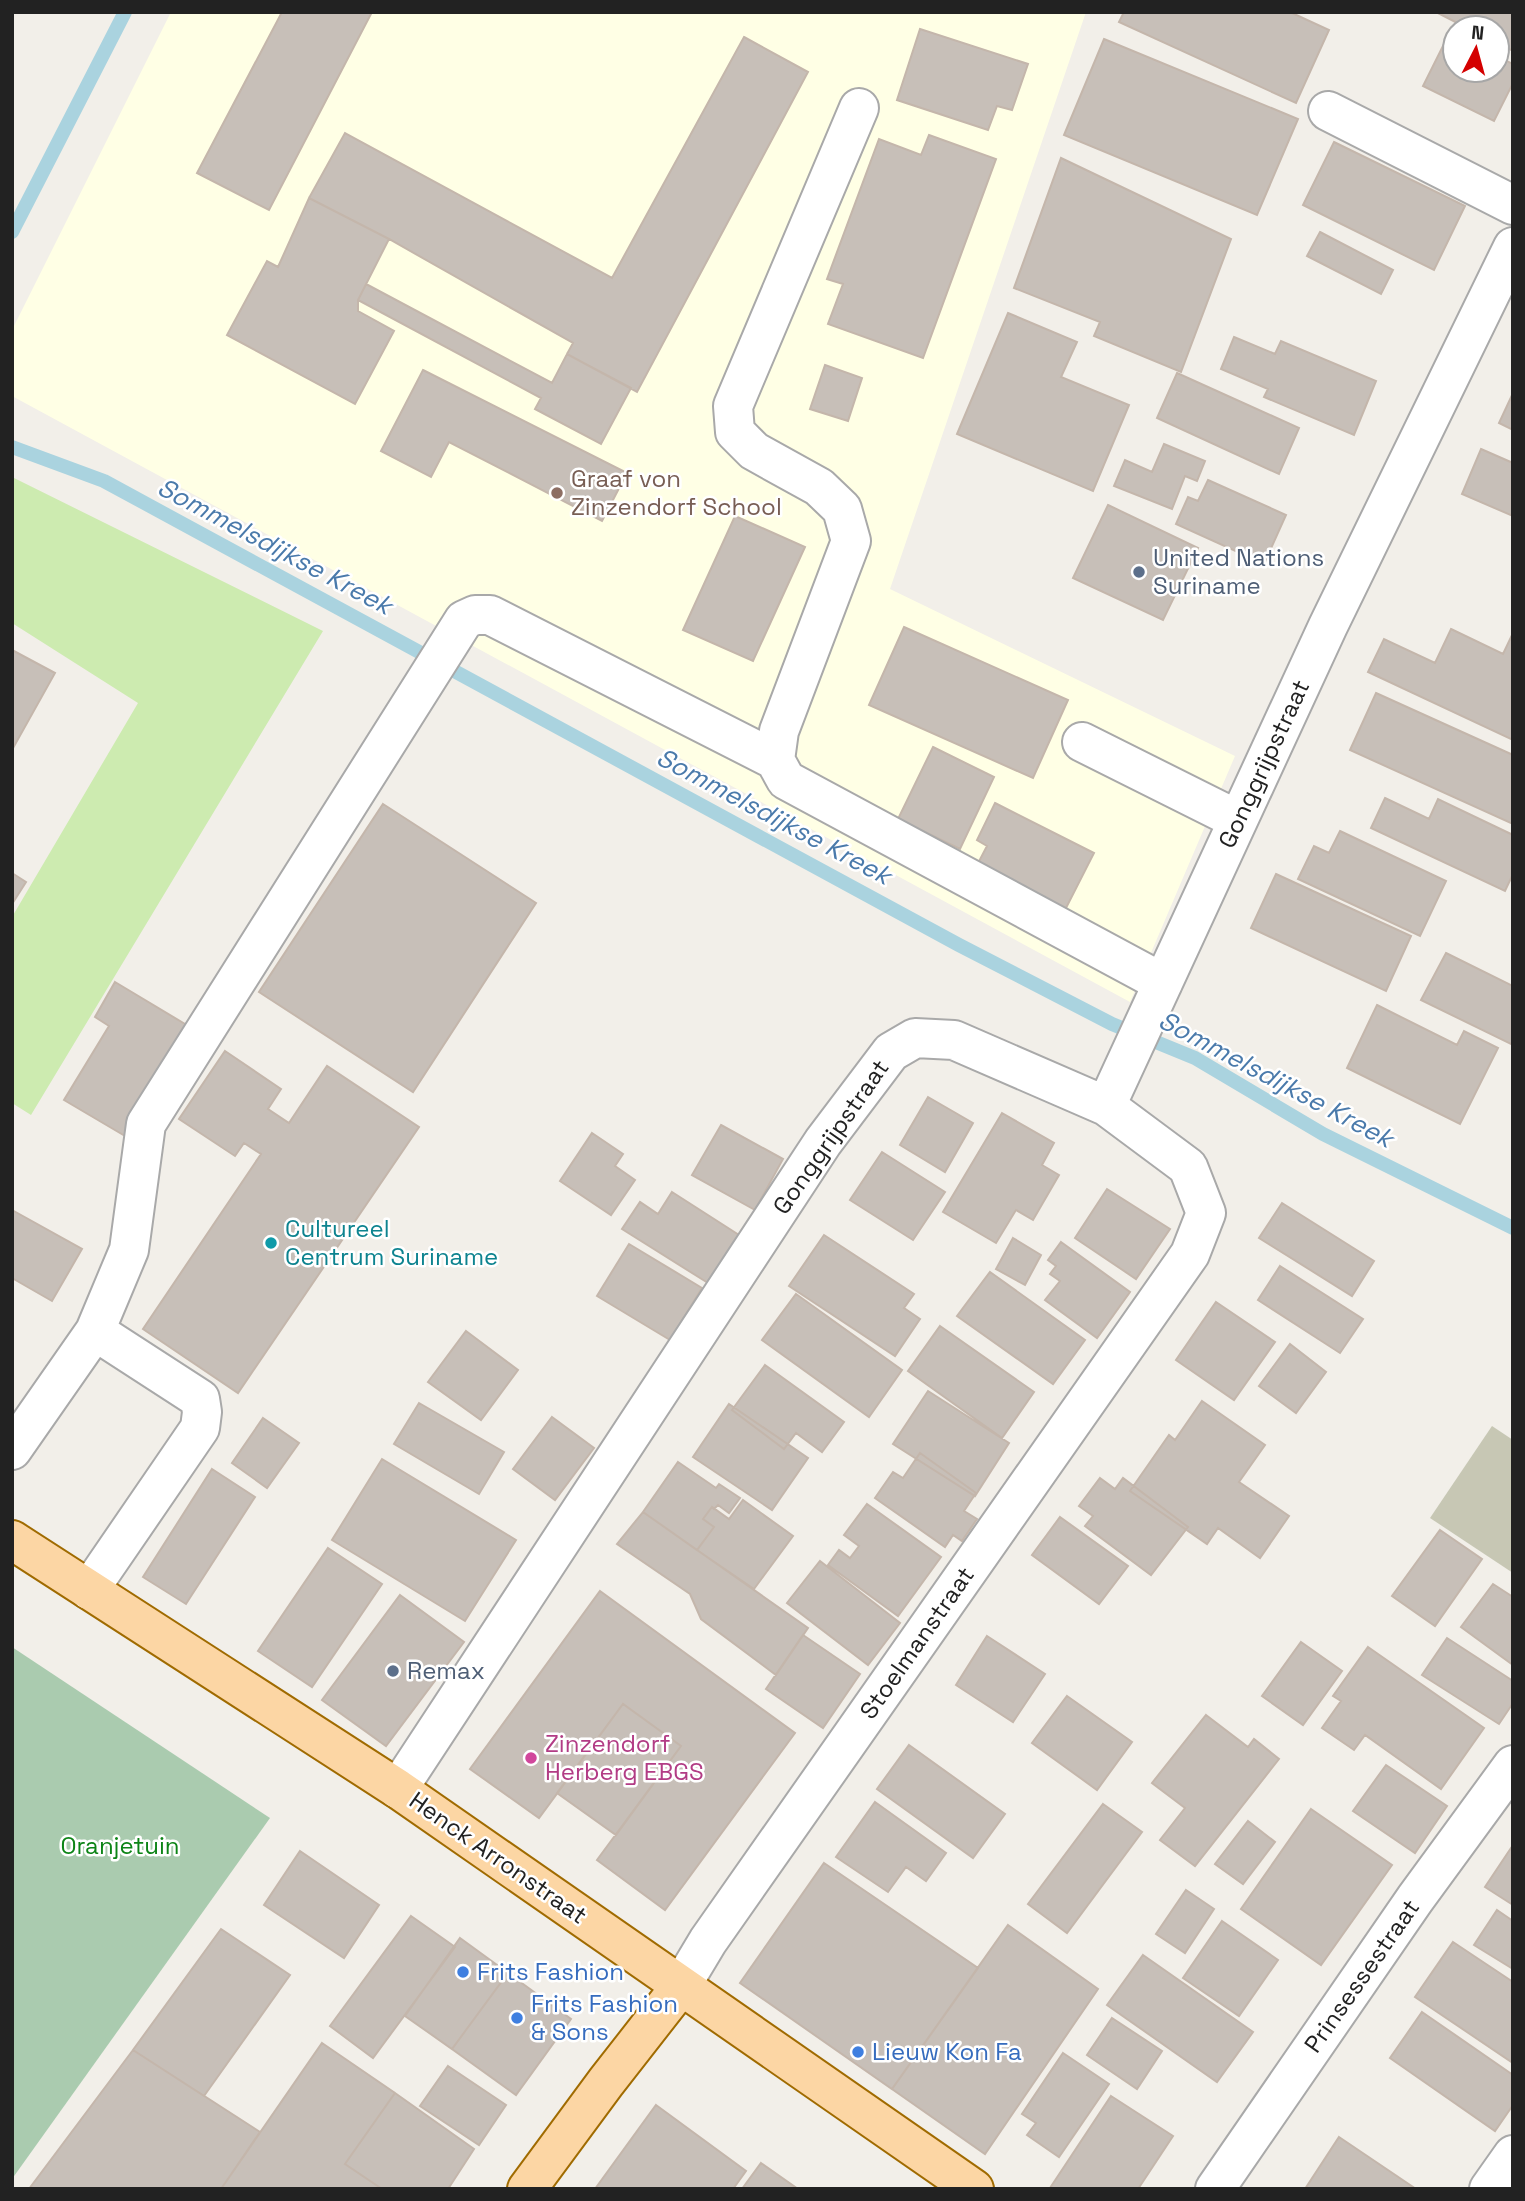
<svg xmlns="http://www.w3.org/2000/svg" width="1525" height="2201" font-family="'Space Grotesk',sans-serif">
<style>
.education{fill:#ffffe5}
.construction{fill:#c7c7b4}
.grass{fill:#cdebb0}
.cemetery{fill:#aacbaf}
.lines{fill:none;stroke-linecap:round;stroke-linejoin:round}
.stream{stroke:#aad3df;stroke-width:14}
.building{fill:#c7bfb8;stroke:#c4b6ab;stroke-width:2}
.minor-casing{stroke:#a9a9a9;stroke-width:42}
.major-casing{stroke:#a06b00;stroke-width:42}
.minor{stroke:#fff;stroke-width:38}
.major{stroke:#fcd6a4;stroke-width:38}
.education-dot{fill:#8d6e63;stroke:#fff;stroke-width:2.5}
.service-dot{fill:#5c6f8a;stroke:#fff;stroke-width:2.5}
.culture-dot{fill:#0f9aa8;stroke:#fff;stroke-width:2.5}
.hotel-dot{fill:#d1479c;stroke:#fff;stroke-width:2.5}
.shop-dot{fill:#3f7fe0;stroke:#fff;stroke-width:2.5}
.labels{text-anchor:middle;stroke-width:5;stroke-linejoin:round;paint-order:stroke}
.education-label{font-size:24px;fill:#785e54;stroke:#fff;text-anchor:start}
.service-label{font-size:24px;fill:#4e5e75;stroke:#fff;text-anchor:start}
.street-label{font-size:24px;fill:#222;stroke:#fff}
.culture-label{font-size:24px;fill:#0d838f;stroke:#fff;text-anchor:start}
.hotel-label{font-size:24px;fill:#b23c85;stroke:#fff;text-anchor:start}
.park-label{font-size:24px;fill:#0c8416;stroke:#fff}
.shop-label{font-size:24px;fill:#366cbe;stroke:#fff;text-anchor:start}
.water-label{font-size:26px;font-style:italic;fill:#4a7aab;stroke:#fff}
</style>
<rect width="100%" height="100%" fill="#f2efe9"/>
<path class="education" d="M171,12H1086L890,589L1235,756L1130,1002L12,396V330Z"/>
<path class="construction" d="M1492,1426L1513,1440V1573L1430,1518Z"/>
<path class="grass" d="M12,477L323,631L31,1115L12,1103V917L138,703L12,623Z"/>
<path class="cemetery" d="M12,1647L270,1818L12,2179Z"/>
<g class="lines">
<path class="stream" d="M12,232L125,12
M12,447L104,481L959,945L1112,1024L1195,1058L1323,1134L1513,1228"/>
</g>
<path class="building" d="M282,12H372L269,210L197,173Z
M1124,12H1290L1329,30L1296,103L1119,22Z
M1436,12H1513V51L1497,43V28H1467Z
M920,29L1028,64L1012,110L997,106L988,130L897,100Z
M1450,32L1455,35V70H1497V56L1513,64V83L1494,121L1423,86Z
M744,37L808,72L637,392L567,354L573,343L389,239L309,198L345,133L612,278Z
M1104,39L1298,119L1257,215L1064,135Z
M929,135L996,159L923,358L828,324L843,284L827,279L879,139L921,155Z
M1334,142L1465,206L1434,270L1303,205Z
M1061,158L1231,239L1181,372L1094,336L1100,322L1014,288Z
M309,198L389,239L358,300V311L394,331L355,404L227,335L267,261L278,267Z
M1320,232L1393,270L1381,294L1307,256Z
M366,284L552,383L567,354L631,388L601,444L535,409L541,398L358,300Z
M1008,313L1077,342L1061,377L1129,405L1093,491L957,434Z
M1234,337L1275,354L1281,341L1376,381L1354,435L1264,397L1268,389L1221,369Z
M825,365L862,378L848,421L810,409Z
M423,370L627,473L602,521L449,442L431,477L381,451Z
M1177,373L1299,428L1279,474L1157,418Z
M1513,393V430L1499,423Z
M1164,444L1205,461L1197,481L1185,476L1172,509L1114,486L1125,460L1152,472Z
M1481,449L1513,463V516L1462,494Z
M1208,480L1286,515L1264,564L1176,524L1188,497L1198,501Z
M1108,505L1198,548L1163,620L1073,578Z
M735,516L805,547L753,661L683,630Z
M904,627L1068,700L1033,778L869,705Z
M1451,629L1503,654L1513,633V740L1368,672L1384,639L1435,663Z
M12,650L55,673L12,750Z
M1376,693L1513,755V824L1350,750Z
M933,747L994,777L960,849L898,819Z
M1385,798L1429,819L1438,799L1513,835V874L1505,891L1371,828Z
M995,803L1094,853L1063,914L975,869L987,846L977,840Z
M383,804L536,903L413,1092L259,992Z
M1340,831L1446,881L1420,936L1298,879L1314,846L1329,853Z
M12,873L26,882L12,904Z
M1276,874L1411,936L1386,991L1251,928Z
M1446,953L1513,986V1045L1421,1000Z
M115,982L190,1027L125,1136L64,1100L109,1026L95,1017Z
M1377,1005L1457,1045L1464,1031L1498,1048L1460,1124L1347,1068Z
M225,1051L281,1089L268,1109L289,1123L327,1066L419,1127L238,1393L143,1329L261,1154L244,1143L235,1156L179,1119Z
M928,1097L973,1123L945,1172L900,1145Z
M1002,1113L1054,1143L1042,1165L1059,1175L1033,1220L1016,1210L996,1243L943,1212Z
M721,1125L783,1159L755,1210L692,1175Z
M592,1133L623,1154L615,1166L635,1180L611,1215L560,1181Z
M882,1152L945,1192L913,1240L850,1200Z
M1107,1189L1170,1229L1136,1279L1075,1238Z
M672,1192L739,1235L708,1283L622,1229L640,1202L658,1214Z
M1282,1203L1374,1261L1352,1296L1259,1238Z
M12,1210L82,1249L52,1301L12,1278Z
M824,1235L914,1294L904,1308L920,1319L895,1356L789,1286Z
M1013,1238L1041,1255L1025,1285L996,1269Z
M1061,1242L1130,1292L1097,1338L1045,1300L1060,1281L1050,1274L1056,1266L1048,1260Z
M629,1244L702,1288L670,1340L597,1296Z
M1280,1266L1363,1319L1340,1353L1258,1300Z
M990,1272L1085,1340L1053,1384L957,1316Z
M796,1294L902,1370L869,1417L762,1340Z
M1216,1302L1275,1342L1234,1400L1176,1360Z
M940,1326L1034,1392L1002,1438L908,1371Z
M466,1331L518,1370L481,1420L428,1382Z
M1290,1344L1326,1372L1296,1413L1259,1386Z
M765,1365L844,1422L822,1452L796,1433L784,1449L732,1410Z
M928,1391L1009,1443L975,1496L893,1444Z
M1202,1401L1265,1445L1239,1482L1289,1516L1260,1558L1218,1528L1207,1544L1130,1491L1169,1435L1175,1440Z
M419,1403L504,1452L479,1494L394,1444Z
M729,1404L808,1458L772,1510L693,1457Z
M552,1417L594,1448L555,1500L513,1469Z
M263,1418L299,1443L267,1488L232,1463Z
M920,1453L976,1493L964,1511L977,1519L962,1541L953,1535L945,1547L875,1498L893,1472L903,1478Z
M382,1459L516,1540L465,1621L332,1540Z
M678,1462L716,1488L719,1484L740,1498L729,1513L718,1505L714,1509L712,1507L703,1519L714,1527L697,1550L643,1512Z
M212,1469L255,1497L186,1604L143,1577Z
M1100,1478L1115,1489L1123,1478L1188,1527L1151,1575L1085,1526L1093,1516L1079,1506Z
M743,1500L793,1536L754,1589L697,1550L714,1527L703,1519L712,1507L729,1519Z
M867,1504L941,1557L898,1616L828,1565L839,1550L850,1558L859,1546L844,1535Z
M643,1512L808,1628L776,1675L701,1619L690,1594L617,1544Z
M1060,1517L1128,1566L1099,1604L1032,1555Z
M1440,1530L1482,1559L1435,1626L1392,1596Z
M328,1548L382,1584L312,1687L258,1651Z
M820,1561L900,1623L868,1665L787,1603Z
M1493,1584L1513,1597V1665L1461,1627Z
M600,1591L795,1733L665,1910L597,1860L681,1746L623,1704L539,1818L470,1769Z
M400,1595L464,1642L386,1746L322,1700Z
M803,1635L860,1674L823,1728L766,1689Z
M987,1636L1045,1674L1013,1722L956,1685Z
M1447,1638L1513,1681V1703L1499,1724L1422,1675Z
M1301,1642L1342,1671L1303,1725L1262,1696Z
M1368,1647L1484,1728L1441,1789L1365,1735L1354,1750L1322,1728L1341,1701L1333,1696Z
M1067,1696L1132,1742L1097,1790L1032,1743Z
M623,1704L681,1746L616,1835L557,1793Z
M1206,1715L1248,1747L1254,1739L1279,1759L1195,1866L1160,1840L1185,1808L1152,1783Z
M909,1745L1005,1814L973,1858L877,1789Z
M1386,1765L1447,1806L1415,1853L1353,1811Z
M875,1802L946,1853L926,1881L906,1867L888,1892L836,1857Z
M1103,1804L1142,1832L1067,1933L1028,1904Z
M1311,1809L1392,1865L1321,1965L1241,1909Z
M1248,1821L1275,1842L1243,1884L1215,1864Z
M1513,1845V1905L1485,1887Z
M300,1851L379,1905L344,1958L264,1905Z
M824,1863L978,1968L892,2089L740,1983Z
M1186,1890L1214,1909L1185,1953L1156,1934Z
M1497,1910L1513,1921V1969L1474,1945Z
M411,1916L455,1947L373,2058L330,2026Z
M1222,1921L1278,1960L1239,2016L1183,1978Z
M1008,1925L1098,1989L985,2154L892,2089Z
M221,1929L290,1975L204,2096L133,2050Z
M460,1938L508,1973L452,2049L405,2016Z
M1453,1942L1513,1982V2063L1415,1997Z
M1143,1955L1253,2032L1217,2082L1107,2005Z
M508,1973L571,2019L516,2095L452,2049Z
M1422,2012L1513,2075V2105L1495,2131L1390,2058Z
M1112,2018L1162,2051L1137,2089L1087,2055Z
M322,2043L395,2093L345,2164L382,2189H221Z
M133,2050L260,2132L221,2189H29Z
M1063,2053L1109,2084L1059,2157L1027,2135L1036,2123L1022,2114Z
M448,2066L506,2105L479,2145L420,2106Z
M395,2093L474,2149L448,2189H382L345,2164Z
M1111,2096L1173,2136L1138,2189L1050,2188Z
M656,2105L746,2171L733,2189H595Z
M1339,2137L1416,2189H1305Z
M761,2163L798,2189H742Z"/>
<g class="lines">
<g class="minor-casing">
<path id="minor" d="M859,108L733,406L735,432L754,451L819,487L842,509L851,541L779,731L775,760L786,780L1163,983
M1328,111L1513,205
M1082,742L1238,820
M1106,1106L1328,626L1513,247
M12,1450L95,1331L129,1250L146,1124L464,620L475,615H490L775,760
M89,1590L200,1428L202,1412L200,1399L95,1331
M398,1789L823,1142L891,1052L915,1038L954,1040L1106,1106L1188,1167L1206,1213L1190,1254L708,1941L681,1986
M1215,2189L1415,1899L1513,1765
M1489,2189L1513,2155"/>
</g>
<g class="major-casing">
<path id="major" d="M12,1540L398,1789L974,2189
M527,2189L606,2082L681,1986"/>
</g>
<use href="#minor" class="minor"/>
<use href="#major" class="major"/>
</g>
<circle class="education-dot" cx="557" cy="493" r="7"/>
<g class="service-dot">
<circle cx="1139" cy="572" r="7"/>
<circle cx="393" cy="1671" r="7"/>
</g>
<circle class="culture-dot" cx="271" cy="1243" r="7"/>
<circle class="hotel-dot" cx="531" cy="1758" r="7"/>
<g class="shop-dot">
<circle cx="463" cy="1972" r="7"/>
<circle cx="517" cy="2018" r="7"/>
<circle cx="858" cy="2052" r="7"/>
</g>
<g class="labels">
<g class="education-label">
<text x="571" y="487">Graaf von<tspan x="571" dy="28">Zinzendorf School</tspan></text>
</g>
<g class="service-label">
<text x="1153" y="566">United Nations<tspan x="1153" dy="28">Suriname</tspan></text>
<text x="407" y="1679">Remax</text>
</g>
<g class="street-label">
<text transform="translate(1264 764) rotate(-65)" y="8">Gonggrijpstraat</text>
<text transform="translate(831 1137) rotate(-55)" y="8">Gonggrijpstraat</text>
<text transform="translate(917 1643) rotate(-55)" y="8">Stoelmanstraat</text>
<text transform="translate(498 1858) rotate(35)" y="8">Henck Arronstraat</text>
<text transform="translate(1362 1976) rotate(-55)" y="8">Prinsessestraat</text>
</g>
<g class="culture-label">
<text x="285" y="1237">Cultureel<tspan x="285" dy="28">Centrum Suriname</tspan></text>
</g>
<g class="hotel-label">
<text x="545" y="1752">Zinzendorf<tspan x="545" dy="28">Herberg EBGS</tspan></text>
</g>
<g class="park-label">
<text x="120" y="1854">Oranjetuin</text>
</g>
<g class="shop-label">
<text x="477" y="1980">Frits Fashion</text>
<text x="531" y="2012">Frits Fashion<tspan x="531" dy="28">&amp; Sons</tspan></text>
<text x="872" y="2060">Lieuw Kon Fa</text>
</g>
<g class="water-label">
<text transform="translate(275 546) rotate(28)" y="9">Sommelsdijkse Kreek</text>
<text transform="translate(774 816) rotate(28)" y="9">Sommelsdijkse Kreek</text>
<text transform="translate(1276 1079) rotate(28)" y="9">Sommelsdijkse Kreek</text>
</g>
</g>
<rect width="1525" height="2201" fill="none" stroke="#222222" stroke-width="28"/>
<g transform="translate(1476 49) rotate(6)"><circle r="33" fill="#ffffff" stroke="#a7a7a7" stroke-width="2"/>
<path d="M0-5L12 26L0 18L-12 26Z" fill="#d40000"/>
<text y="-10" font-size="19" font-weight="bold" text-anchor="middle" fill="#222222">N</text>
</g>
</svg>
